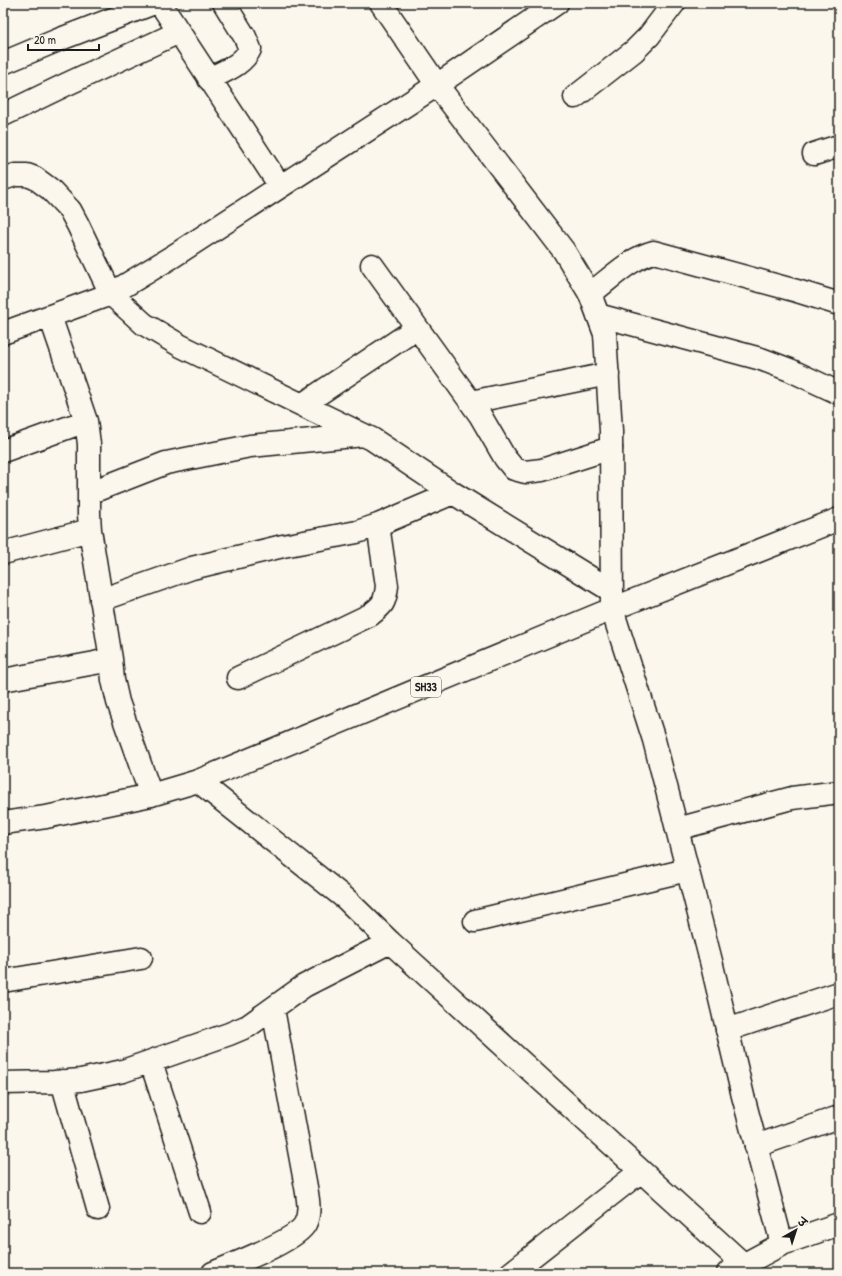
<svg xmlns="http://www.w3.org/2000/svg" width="842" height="1276" font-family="'Patrick Hand','Playpen Sans Deva',sans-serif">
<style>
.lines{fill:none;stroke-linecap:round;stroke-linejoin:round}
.street-casing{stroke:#1c1c1c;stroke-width:25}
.secondary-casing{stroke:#1c1c1c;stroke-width:25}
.primary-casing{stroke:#1c1c1c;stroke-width:25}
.street{stroke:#fbf7ec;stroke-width:22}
.secondary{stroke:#fbf7ec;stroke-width:22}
.primary{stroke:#fbf7ec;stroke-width:22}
.labels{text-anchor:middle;stroke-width:4;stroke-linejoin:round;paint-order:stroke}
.shield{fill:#fbf7ec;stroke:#5f5e5a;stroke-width:1}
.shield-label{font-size:12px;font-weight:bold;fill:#1c1c1c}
</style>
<rect width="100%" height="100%" fill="#fbf7ec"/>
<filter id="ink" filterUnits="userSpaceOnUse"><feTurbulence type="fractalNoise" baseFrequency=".025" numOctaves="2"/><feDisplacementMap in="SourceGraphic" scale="8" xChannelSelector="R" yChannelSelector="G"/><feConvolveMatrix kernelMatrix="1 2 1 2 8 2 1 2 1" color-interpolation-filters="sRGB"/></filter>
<g filter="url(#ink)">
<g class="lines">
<g class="street-casing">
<path id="street" d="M160,3L280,186
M3,63L58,40L154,3
M209,79C224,71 243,65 250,49L245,37L224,3
M575,97L634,51L649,36L674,3
M3,115L65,85L179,32
M814,154L839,146
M3,179L15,175H27L35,178L50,189L70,210L78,225L111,294L144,324L181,346L372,439L453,493L612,591
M372,265L480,415L505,458L514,469L525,472L542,470L611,448
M590,294C609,280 630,258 654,252L797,291L839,304
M598,315L761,359L790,370L839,393
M50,316L86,421L89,444V514L90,530L111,659L113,680L118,702L151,795
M3,333L111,294L175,255L437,85L557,3
M471,402L608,374
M302,405L417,328
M3,451L86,421
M89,493L166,463L250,446L364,435
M3,553L90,530
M101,600L192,568L283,546L357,532L378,525L453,493
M238,678L370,615C383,605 385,603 387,586L378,525
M3,680L95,663L111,659
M198,781L346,899L390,942L743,1264L750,1273
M677,829L792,798L839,792
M475,921L687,870
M3,981L141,958
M727,1030L839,993
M151,1062L200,1212
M62,1081L98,1209
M3,1083L54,1082L81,1080L123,1071L229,1034L248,1026L304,986L390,942
M756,1146L839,1117
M213,1273C233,1264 296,1241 305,1224C311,1212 308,1199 306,1187L273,1009
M511,1273L641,1171"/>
</g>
<g class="secondary-casing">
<path id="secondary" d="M381,3L437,85L564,251L590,294L605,334L611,431L612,609L654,740L711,961L743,1096L782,1244
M728,1273L782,1244L839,1224"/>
</g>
<g class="primary-casing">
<path id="primary" d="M3,823L46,817L151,795L198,781L612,609L839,519"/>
</g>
<use href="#street" class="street"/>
<use href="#secondary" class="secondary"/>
<use href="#primary" class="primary"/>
</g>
</g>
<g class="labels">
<rect class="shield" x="411" y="677" width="30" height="20" rx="3"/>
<g class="shield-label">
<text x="426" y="691">SH33</text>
</g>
</g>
<rect width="842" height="1276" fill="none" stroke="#fbf7ec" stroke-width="16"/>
<rect x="8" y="8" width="826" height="1260" fill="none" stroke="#1c1c1c" stroke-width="1.5" filter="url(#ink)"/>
<g transform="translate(796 1230) rotate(39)" stroke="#fbf7ec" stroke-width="3" paint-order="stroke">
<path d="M0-3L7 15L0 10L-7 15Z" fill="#1c1c1c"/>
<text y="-6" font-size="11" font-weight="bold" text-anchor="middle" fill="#1c1c1c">उ</text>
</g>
<path d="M28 44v6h71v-6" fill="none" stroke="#1c1c1c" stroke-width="2"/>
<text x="34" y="44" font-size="12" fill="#1c1c1c" stroke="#fbf7ec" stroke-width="3" paint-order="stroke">20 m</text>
</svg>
